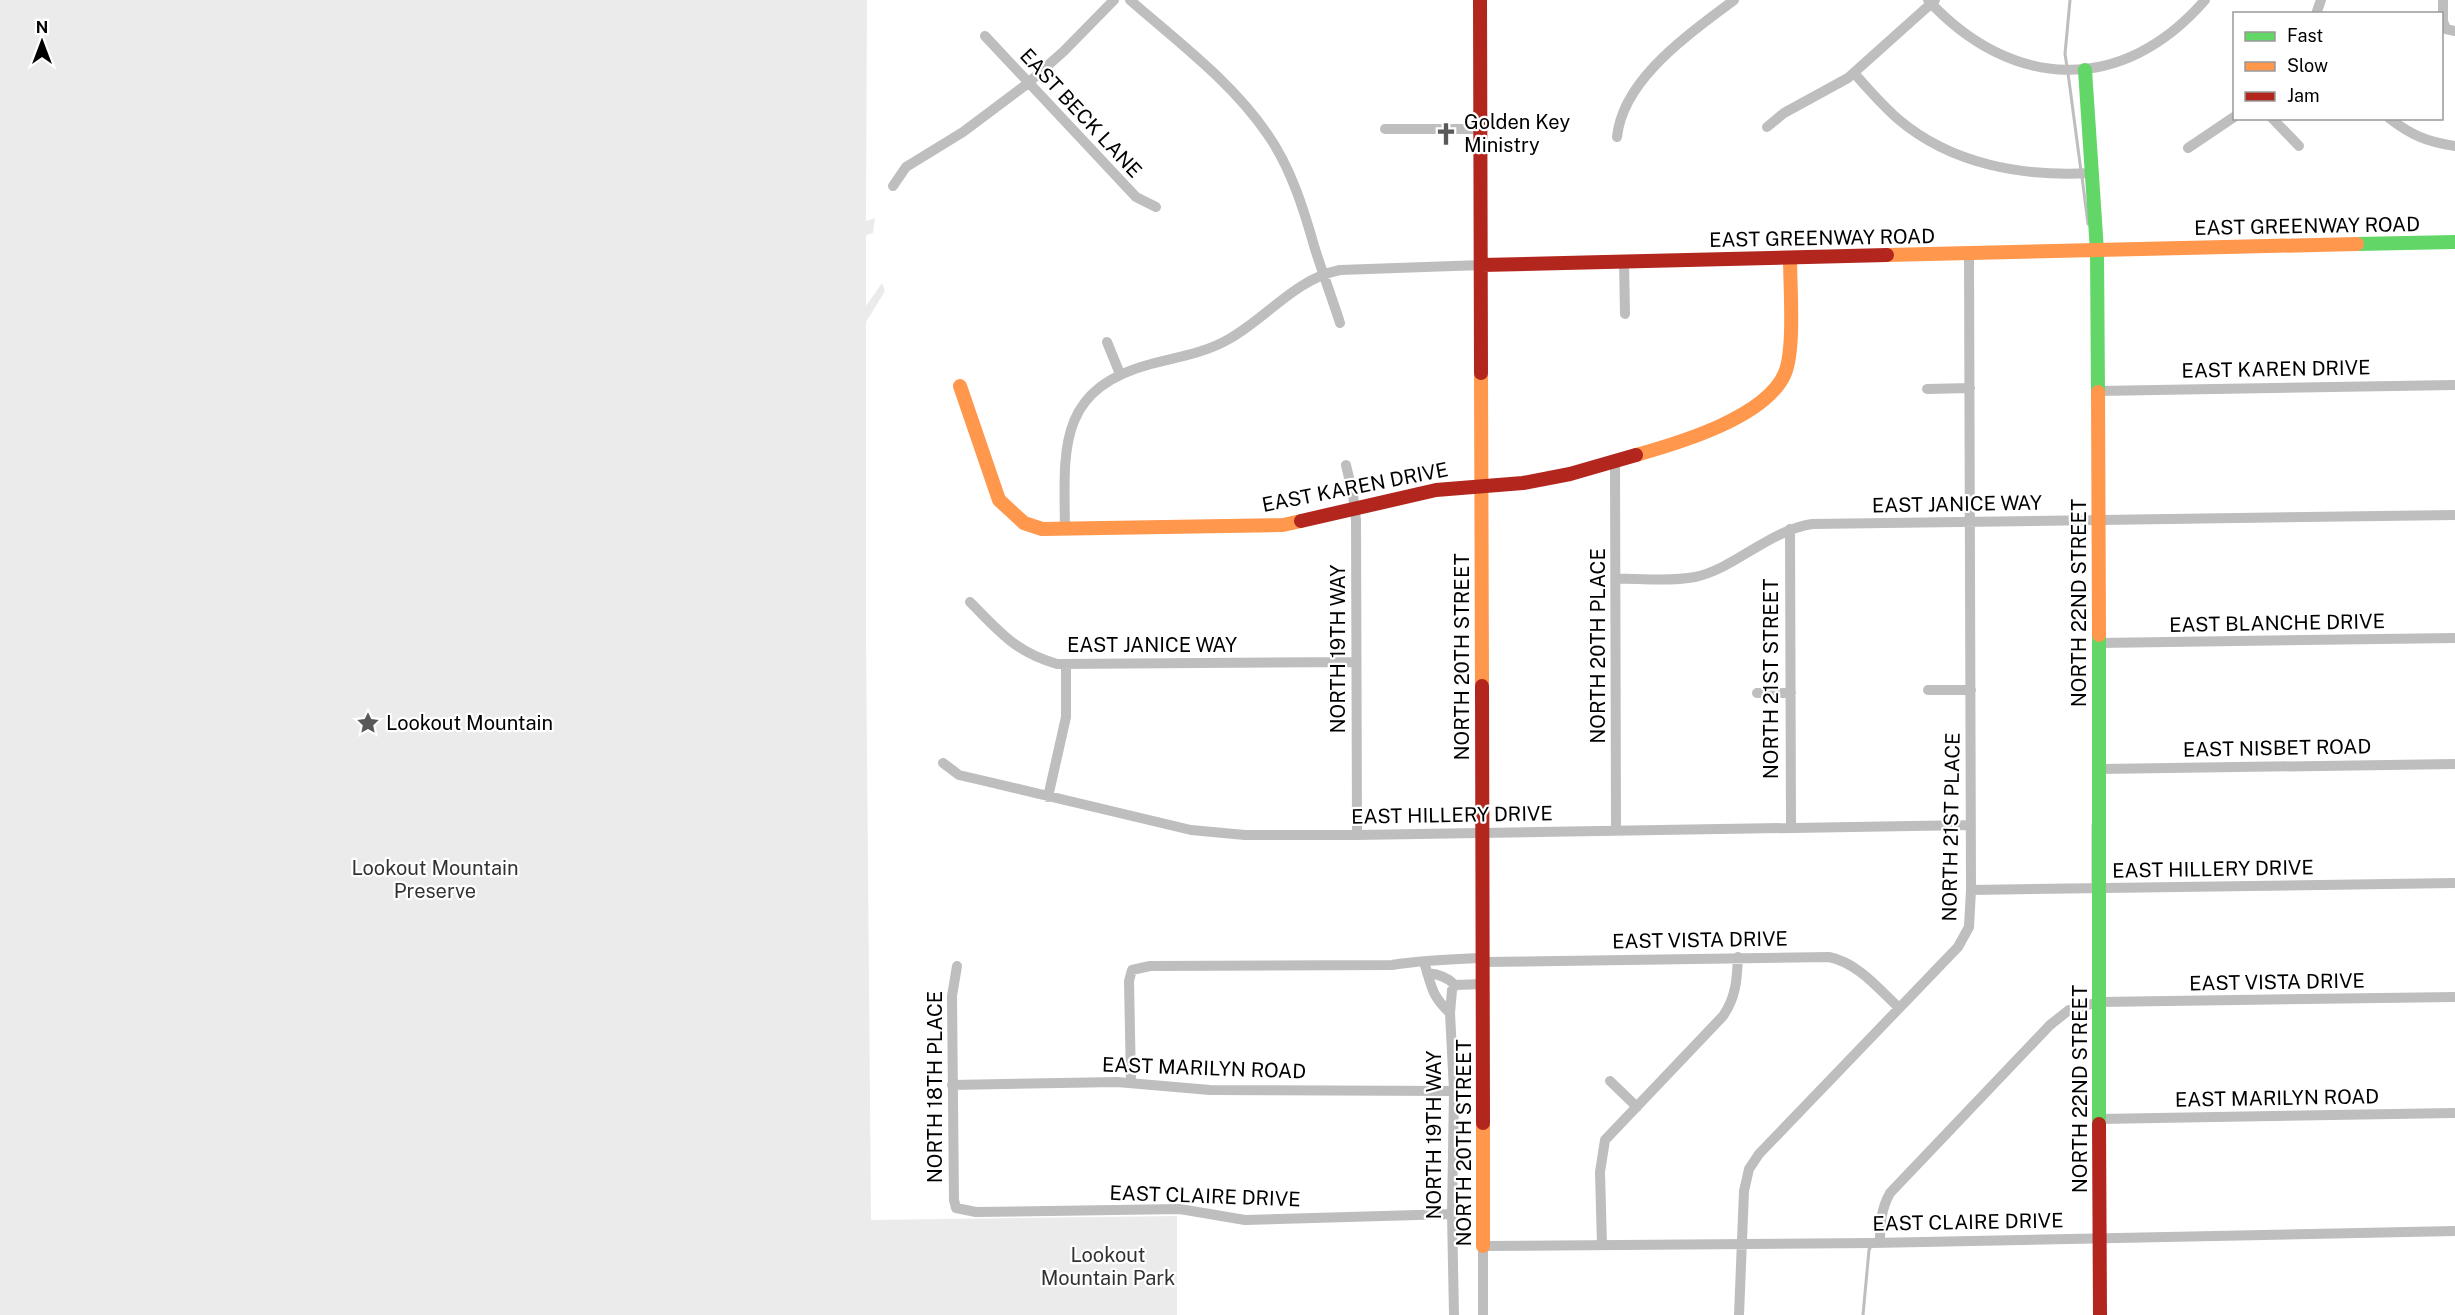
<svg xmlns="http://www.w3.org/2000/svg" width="2455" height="1315" font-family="'Public Sans',sans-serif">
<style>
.green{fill:#ebebeb}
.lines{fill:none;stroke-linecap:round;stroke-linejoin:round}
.stream{stroke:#bebebe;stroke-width:3}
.street{stroke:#bebebe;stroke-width:10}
.fast{stroke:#63d668;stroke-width:14}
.slow{stroke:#ff974d;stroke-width:14}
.jam{stroke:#b3261e;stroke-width:14}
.labels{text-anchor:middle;stroke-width:4.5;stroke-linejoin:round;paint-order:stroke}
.street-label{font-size:20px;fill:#000;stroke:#fff}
.poi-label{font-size:20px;fill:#000;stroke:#fff;text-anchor:start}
.park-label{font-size:20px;fill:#323232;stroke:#fff}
</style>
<rect width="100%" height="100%" fill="#fff"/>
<path class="green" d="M0,0H867L866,221L875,218L873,233L866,235V306L882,283L885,291L866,322V633L871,1220L1177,1216V1315H0Z"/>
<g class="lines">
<path class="stream" d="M2067,67L2065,54L2070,0
M2068,73L2081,171
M2082,177L2088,224
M2093,825V887
M1863,1315L1869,1250L1871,1246"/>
<path class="street" d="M1130,0C1178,42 1232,82 1268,135C1291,168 1304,210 1315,249C1323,274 1332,298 1340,323
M1928,0C2011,90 2122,96 2205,0
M2443,0V21L2446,29L2455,31
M2316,14L2321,0
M985,36L1136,197L1156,207
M1854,73C1868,89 1882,105 1898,119C1952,165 2024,177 2092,173
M2272,118L2299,146
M2389,118C2411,135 2427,142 2455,146
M1767,127L1784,113L1848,78L1935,0
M1385,129H1480
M1617,137C1623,78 1691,33 1734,0
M2188,148L2234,117
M893,186L906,167L963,132L1027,84L1064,51L1114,0
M1624,262L1625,314
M1107,342L1120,374
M1927,389L1970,388
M2097,391L2455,385
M1615,461L1616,831
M1346,465L1353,495L1356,520L1357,835
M1065,529C1064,448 1057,389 1151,364C1178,357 1205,353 1229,339C1268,317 1295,279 1340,270L1482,265
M1790,529L1791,828
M1616,579C1642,578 1669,582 1695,577C1734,569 1768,531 1812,524L2455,515
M970,602C1000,632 1015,652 1057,664L1356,662
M2099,643L2455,638
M1928,690H1971
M1757,693H1791
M943,763L959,775L989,782L1191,830L1245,835H1357L1971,825
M2100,769L2455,764
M1048,797L1066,717V664
M1971,890L2455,883
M1424,962C1432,987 1431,995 1450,1013L1454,1091L1452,1214L1454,1315
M1483,962L1829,957C1858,963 1878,988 1899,1008
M957,966L952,996L954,1200L956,1208L976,1212L1180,1209L1245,1220L1452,1214
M1427,973C1438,974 1448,977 1455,985
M1450,1013L1452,990L1455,985L1484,984
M1610,1081L1637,1107
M1131,1083L1129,981L1132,970L1150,966L1392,965C1422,960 1452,959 1483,958
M952,1085L1117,1082L1210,1090L1454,1091
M2099,1119L2455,1113
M1880,1243C1880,1224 1881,1209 1890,1193L2050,1025L2069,1010L2099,1002L2455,997
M1602,1245L1600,1172L1605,1140L1723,1016C1736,997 1737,980 1738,957
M1483,1315V1246L1873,1243L2455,1231
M1739,1315L1744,1191L1749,1169L1759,1154L1958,947L1969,927L1971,890L1969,253"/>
<path class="fast" d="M2085,70L2097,251L2098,392
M2357,244L2455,242
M2099,1124V635"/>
<path class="slow" d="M1887,255L2357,244
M1481,373L1482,686
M960,386L999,500L1024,523L1042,529L1283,525L1301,521
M2098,392L2099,635
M1636,455C1679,443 1767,417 1785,373C1795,349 1790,286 1790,258
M1483,1123V1246"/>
<path class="jam" d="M1480,0L1481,373
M1482,265L1887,255
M1301,521L1436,490L1523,483L1570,474L1636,455
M1482,686L1483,1123
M2099,1124L2100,1315"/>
</g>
<defs>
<g id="church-bare" transform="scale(1.8)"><path d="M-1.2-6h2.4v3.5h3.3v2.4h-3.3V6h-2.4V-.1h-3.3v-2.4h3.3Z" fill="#595959" stroke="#fff" stroke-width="2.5" paint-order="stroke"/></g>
<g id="sight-bare" transform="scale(1.8)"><path d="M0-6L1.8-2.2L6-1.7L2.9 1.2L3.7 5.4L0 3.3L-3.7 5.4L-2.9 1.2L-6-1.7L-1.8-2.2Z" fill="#595959" stroke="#fff" stroke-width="2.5" paint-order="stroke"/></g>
</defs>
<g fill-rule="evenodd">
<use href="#church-bare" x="1446" y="134"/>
<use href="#sight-bare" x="368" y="723"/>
</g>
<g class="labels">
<g class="street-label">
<text transform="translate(1081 113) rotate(47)" y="7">EAST BECK LANE</text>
<text transform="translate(2307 226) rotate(-1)" y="7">EAST GREENWAY ROAD</text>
<text transform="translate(1822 238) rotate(-1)" y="7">EAST GREENWAY ROAD</text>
<text transform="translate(2276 369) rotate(-1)" y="7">EAST KAREN DRIVE</text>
<text transform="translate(1355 487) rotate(-11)" y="7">EAST KAREN DRIVE</text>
<text transform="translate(1957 504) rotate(-1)" y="7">EAST JANICE WAY</text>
<text transform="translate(2079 603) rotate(-90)" y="7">NORTH 22ND STREET</text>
<text transform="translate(2277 623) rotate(-1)" y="7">EAST BLANCHE DRIVE</text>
<text x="1152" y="652">EAST JANICE WAY</text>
<text transform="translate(1598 646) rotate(-90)" y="7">NORTH 20TH PLACE</text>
<text transform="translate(1338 649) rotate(-90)" y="7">NORTH 19TH WAY</text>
<text transform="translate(1462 657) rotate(-90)" y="7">NORTH 20TH STREET</text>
<text transform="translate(1771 679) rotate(-90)" y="7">NORTH 21ST STREET</text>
<text transform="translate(2277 748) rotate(-1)" y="7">EAST NISBET ROAD</text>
<text transform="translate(1452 815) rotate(-1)" y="7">EAST HILLERY DRIVE</text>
<text transform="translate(1951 827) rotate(-89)" y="7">NORTH 21ST PLACE</text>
<text transform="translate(2213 869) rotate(-1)" y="7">EAST HILLERY DRIVE</text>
<text transform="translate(1700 940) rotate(-1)" y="7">EAST VISTA DRIVE</text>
<text transform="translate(2277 982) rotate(-1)" y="7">EAST VISTA DRIVE</text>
<text transform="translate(1204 1068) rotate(2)" y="7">EAST MARILYN ROAD</text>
<text transform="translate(935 1087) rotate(-90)" y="7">NORTH 18TH PLACE</text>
<text transform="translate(2080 1089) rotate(-90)" y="7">NORTH 22ND STREET</text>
<text transform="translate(2277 1098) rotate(-1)" y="7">EAST MARILYN ROAD</text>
<text transform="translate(1434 1135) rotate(-90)" y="7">NORTH 19TH WAY</text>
<text transform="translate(1464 1143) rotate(-90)" y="7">NORTH 20TH STREET</text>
<text transform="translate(1205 1196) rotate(2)" y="7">EAST CLAIRE DRIVE</text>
<text transform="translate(1968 1222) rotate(-1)" y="7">EAST CLAIRE DRIVE</text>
</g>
<g class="poi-label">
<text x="1464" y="129">Golden Key<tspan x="1464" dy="23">Ministry</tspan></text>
<text x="386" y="730">Lookout Mountain</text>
</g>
<g class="park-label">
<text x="435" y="875">Lookout Mountain<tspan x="435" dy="23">Preserve</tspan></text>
<text x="1108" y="1262">Lookout<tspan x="1108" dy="23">Mountain Park</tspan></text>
</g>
</g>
<rect x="2233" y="12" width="210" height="108" fill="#ffffff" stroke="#999999" stroke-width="1.5"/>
<rect x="2245" y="32" width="30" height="9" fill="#63d668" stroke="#999999" stroke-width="1.5"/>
<text x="2287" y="42" font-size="18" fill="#000000">Fast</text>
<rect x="2245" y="62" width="30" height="9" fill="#ff974d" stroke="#999999" stroke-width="1.5"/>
<text x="2287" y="72" font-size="18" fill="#000000">Slow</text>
<rect x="2245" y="92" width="30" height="9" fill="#b3261e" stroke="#999999" stroke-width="1.5"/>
<text x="2287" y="102" font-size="18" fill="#000000">Jam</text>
<g transform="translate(42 42)" stroke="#ffffff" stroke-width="4.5" paint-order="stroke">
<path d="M0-4.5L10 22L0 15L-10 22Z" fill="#000000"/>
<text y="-9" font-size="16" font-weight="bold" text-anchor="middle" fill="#000000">N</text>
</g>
</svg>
